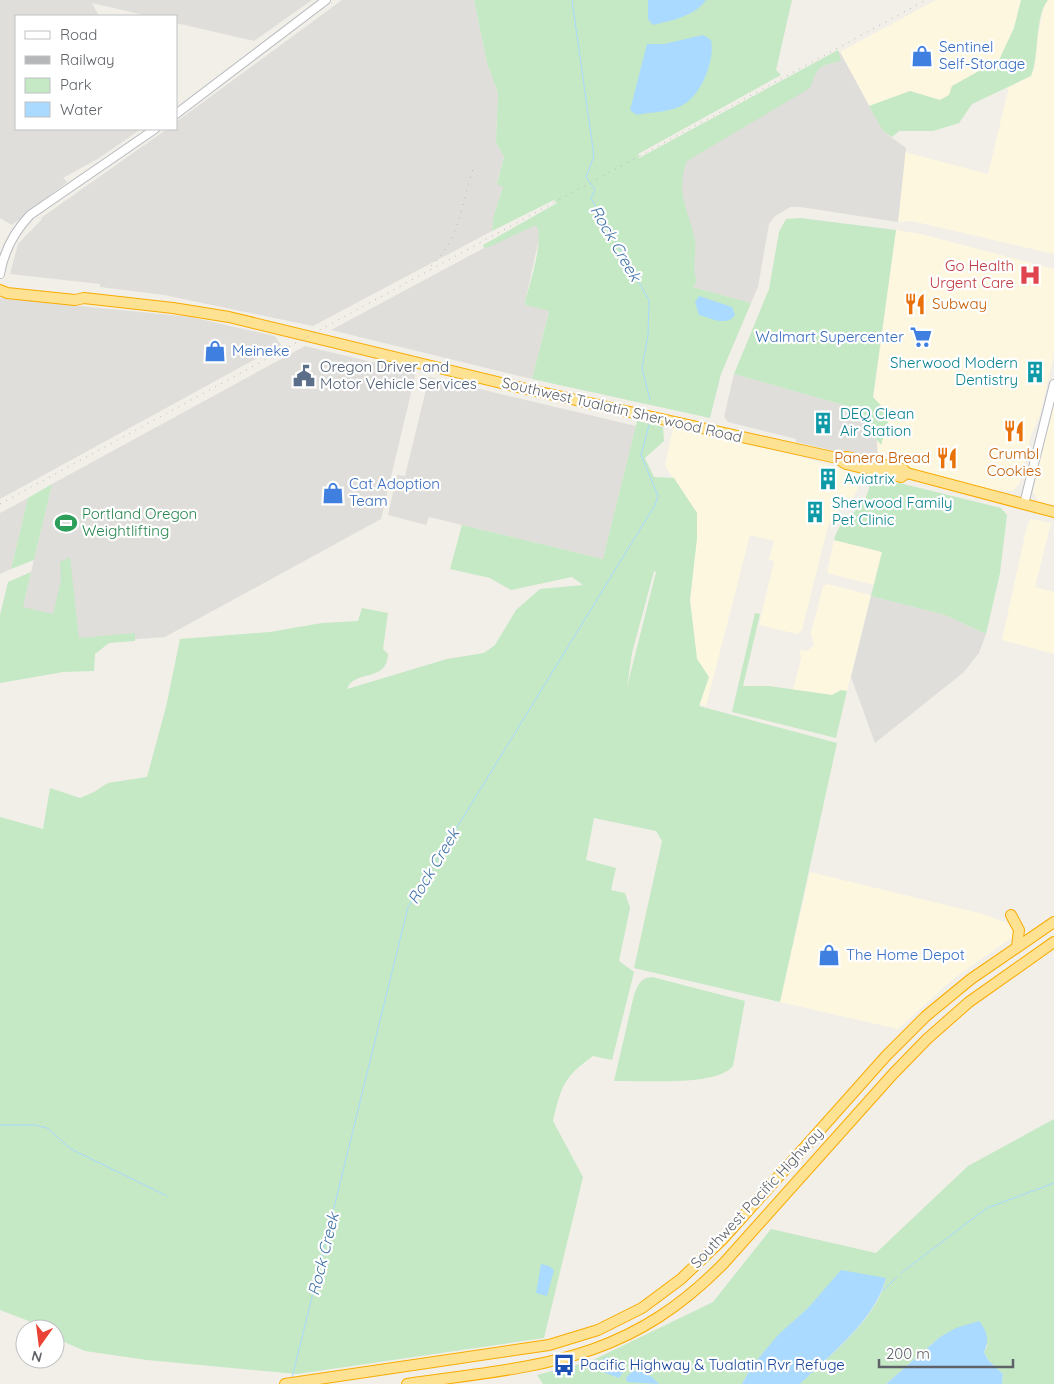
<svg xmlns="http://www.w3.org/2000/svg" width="1054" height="1384" font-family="Quicksand,sans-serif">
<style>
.commercial{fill:#fef7e0}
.industrial{fill:#e0deda}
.green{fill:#c5e8c5;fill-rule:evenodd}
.water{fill:#aadaff}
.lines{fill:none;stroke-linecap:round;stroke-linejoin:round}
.stream{stroke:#aadaff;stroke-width:1}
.secondary-casing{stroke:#b6babf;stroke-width:10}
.highway-casing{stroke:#f9ab00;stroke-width:12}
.secondary{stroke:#fff;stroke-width:8}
.highway{stroke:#fde293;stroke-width:10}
.rail{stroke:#b6b7b8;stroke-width:1;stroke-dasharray:1 6;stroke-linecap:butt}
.labels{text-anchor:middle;stroke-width:4.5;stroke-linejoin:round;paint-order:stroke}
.shop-label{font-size:15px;fill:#366cbe;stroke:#fff;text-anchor:start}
.health-label{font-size:15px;fill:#be3a42;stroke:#fff;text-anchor:end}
.food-label{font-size:15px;fill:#c56008;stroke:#fff;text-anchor:start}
.culture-label{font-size:15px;fill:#0d838f;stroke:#fff;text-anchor:start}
.service-label{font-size:15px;fill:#4e5e75;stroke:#fff;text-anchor:start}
.street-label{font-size:15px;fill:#5f6368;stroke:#fff}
.leisure-label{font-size:15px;fill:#27864d;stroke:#fff;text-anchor:start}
.transit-label{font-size:15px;fill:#164399;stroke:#fff;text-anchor:start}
.water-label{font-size:16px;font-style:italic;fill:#4174aa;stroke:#fff}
</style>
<rect width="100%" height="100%" fill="#f1efe8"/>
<path class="commercial" d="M936,0H1021L1014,28L999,60L952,86L949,95L940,100L910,91L869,106L840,52Z
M1048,0H1054V254L912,221L898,222L905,152L988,174L1009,87L1031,76L1034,68L1038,35L1044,6Z
M896,230L921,234L1054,269V355L1040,415L1031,435L1019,484L1013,491L995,490L878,461L869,430Z
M1054,402V505L1038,501L1033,491Z
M673,428L794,455L855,473L861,480L854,497L836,513L828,526L802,630L797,634L759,625L774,561L769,560L774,541L750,535L706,706L699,704L709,677L697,659L690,600L697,538V513L665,466Z
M1031,519L1051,523L1035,587L1054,592V654L1002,640L1027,526Z
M834,540L882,552L874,585L827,573Z
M827,584L871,595L847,691L841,690L832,695L793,690L801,659L800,650L807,651L814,645L811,633L823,586Z
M810,872L983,914L1007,923L1013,931L1014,936L953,979L898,1029L780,1002Z"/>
<path class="industrial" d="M0,0H312L254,41L176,23V16H148L92,3L99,16H16V129H141L99,158L63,178L67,182L12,225L0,218Z
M342,0H474L487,63L498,93L496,143L504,157L497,183L503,187L493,218L492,231L313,326L164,295L100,287V284L10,274L18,244L42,219L41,218L167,129H176V122Z
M840,52L883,131L906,148L898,222L800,207H790L774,217L769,224L758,287L751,303L685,285L677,193V138Z
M537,224L540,234L525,302L526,305L549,310L532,379L331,330L484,248Z
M0,298L191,317L275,336L281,345L0,499Z
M305,346L414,372L415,376L381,519L165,637L13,648L52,484Z
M734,374L847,406L854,411L877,440L878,461L796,442V439L728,422L724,417Z
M429,377L636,426L603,559L429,517L426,525L388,515L397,475L405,476Z
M28,498L11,569L0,574V513Z
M871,596L945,615L986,634L979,653L964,672L875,743L851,677Z"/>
<path class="green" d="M474,0H792L776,70L781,75L638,154L639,158L838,50L841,61C819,66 818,65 810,88L687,161C674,193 690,212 695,241C697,253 691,270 697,280L693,287L751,303L721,374L710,418L532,379L549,311L526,305L525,302C529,286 545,238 536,225L489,247L484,248L483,245L557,203L554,200L492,231L493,218L503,187L497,184L504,157L496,143L498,93L487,63Z
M1021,0H1048C1034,17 1040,55 1031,76L972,104L959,123L933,131H899L892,137L883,131L869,106L910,91L940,100L949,95L952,86L999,60L1014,28Z
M800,218L896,230L873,397L890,415L881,445L854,411L847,406L734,374L769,289L779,232L786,219Z
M637,421L663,427L664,441L645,458L654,477L674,478L697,513V538L690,600L697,659L709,677L699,706L837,743L780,1002L634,968L662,841L656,831L594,818L586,860L616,868L611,890L625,893L630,908L619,961L634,972L612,1060L593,1056C564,1077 561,1086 553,1121L583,1177L544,1338L297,1374L147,1360L85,1351L55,1338V1329H44L42,1326L0,1310V817L43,829L50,788L80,798L94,792L108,783L147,777L166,707L180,639L270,632L322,623L358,621L362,608L388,613L383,649L388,654C387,683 354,669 347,689L447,659L484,653L495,645L516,610L540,589L583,585L572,577L511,590L490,578L450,569L462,525L603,559ZM654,571L656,572L627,687L632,653Z
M875,477L1001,508L1007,515L1000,573L986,634L945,615L871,596L882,552L834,540C840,518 855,516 865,499C869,492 869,482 875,477Z
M52,484L34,560L11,569L28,498Z
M70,557L79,638L135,633V641L109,643L95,654L94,671L63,672L0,683V615L8,582L31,572L23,607L53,614L61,580L60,562Z
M755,613L760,614L743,686H769L832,695L841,690L847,691L836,738L732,712Z
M652,977L745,1001L733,1066C716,1087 641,1080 614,1081L634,995C638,985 640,978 652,977Z
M1054,1119V1384H1002L1003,1374L988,1360L984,1352L988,1345L940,1337L886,1384H800C828,1357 879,1317 886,1278L808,1308L778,1336L752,1366L742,1384H543L537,1375L591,1361L713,1302L771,1229L876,1253L968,1166Z"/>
<path class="water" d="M648,0H706C694,17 672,20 653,25L648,19Z
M703,35L711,40C715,59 703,91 686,103C675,110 662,112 649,113C643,113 639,116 635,114L630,110L647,44H664Z
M699,296L732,307L735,315C727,327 711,318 699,315L695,302Z
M541,1264L549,1266L554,1270L547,1296L536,1293Z
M841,1270L886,1278C876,1319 830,1355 800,1384H742L752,1366L778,1335L808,1308Z
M979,1321C987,1331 990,1340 984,1352L988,1360L1003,1374L1002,1384H886L940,1337L956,1328Z
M606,1357L618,1360L625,1364V1369L619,1378L605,1373L600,1365L604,1358Z
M640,1370L651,1376L659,1384L627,1382L626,1378L632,1371Z"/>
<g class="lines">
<path class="stream" d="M572,0L594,156L586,177L595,190L591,198L649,300L648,335L642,368L650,400
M0,1125H35L47,1128L71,1149L167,1196
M901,1273L987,1208L1054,1183
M883,1291L897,1277
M292,1378L408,907L655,505L658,496L641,455L649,425"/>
<g class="secondary-casing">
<path id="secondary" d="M176,114L326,0
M0,274C4,250 14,232 30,215L155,129
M1024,504L1054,384"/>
</g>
<g class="highway-casing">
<path id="highway" d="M0,290L7,293L75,300L84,298L173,308L229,317L522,388L837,458L846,464L901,477L907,473
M837,458L847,457L903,469L907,473L1054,512
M1011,915L1019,930L1017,947
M285,1384L549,1345L598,1330L642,1308L681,1279L722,1240L886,1056L926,1016L971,979L1054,922
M407,1384C538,1365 625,1364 724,1263L893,1074L927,1039L969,1002L1054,942"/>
</g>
<use href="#secondary" class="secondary"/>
<use href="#highway" class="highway"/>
<path class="rail" d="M431,266C459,241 462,203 473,169
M0,504L926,0"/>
</g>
<defs>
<g id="shop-bare" transform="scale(1.725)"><path d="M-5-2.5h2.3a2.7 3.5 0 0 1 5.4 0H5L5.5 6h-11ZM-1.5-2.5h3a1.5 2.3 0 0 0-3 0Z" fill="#3f7fe0" stroke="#fff" stroke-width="2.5" paint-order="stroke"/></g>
<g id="hospital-bare" transform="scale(1.725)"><path d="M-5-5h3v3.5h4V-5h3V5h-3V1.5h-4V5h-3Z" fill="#e0444e" stroke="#fff" stroke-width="2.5" paint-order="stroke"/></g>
<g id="restaurant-bare" transform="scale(1.725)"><path d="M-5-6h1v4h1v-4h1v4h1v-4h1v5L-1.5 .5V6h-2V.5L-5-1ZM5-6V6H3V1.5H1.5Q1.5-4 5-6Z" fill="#e8710a" stroke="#fff" stroke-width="2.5" paint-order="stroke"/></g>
<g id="supermarket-bare" transform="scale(1.725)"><path d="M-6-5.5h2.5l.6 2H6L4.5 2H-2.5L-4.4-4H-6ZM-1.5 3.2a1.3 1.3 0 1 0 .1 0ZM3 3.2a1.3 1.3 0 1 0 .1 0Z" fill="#3f7fe0" stroke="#fff" stroke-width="2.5" paint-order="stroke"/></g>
<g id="building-bare" transform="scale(1.725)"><path d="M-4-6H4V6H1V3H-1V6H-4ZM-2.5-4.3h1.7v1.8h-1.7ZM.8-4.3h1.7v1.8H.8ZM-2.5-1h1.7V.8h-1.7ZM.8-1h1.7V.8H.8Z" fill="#0f9aa8" stroke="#fff" stroke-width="2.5" paint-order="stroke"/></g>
<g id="civic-bare" transform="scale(1.725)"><path d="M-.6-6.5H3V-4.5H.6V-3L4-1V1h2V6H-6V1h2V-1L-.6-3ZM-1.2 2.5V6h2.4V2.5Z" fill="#5c6f8a" stroke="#fff" stroke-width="2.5" paint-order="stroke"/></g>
<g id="stadium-bare" transform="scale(1.725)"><path d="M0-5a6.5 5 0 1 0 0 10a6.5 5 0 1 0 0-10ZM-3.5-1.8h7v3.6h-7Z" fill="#2e9e5b" stroke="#fff" stroke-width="2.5" paint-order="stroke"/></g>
<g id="bus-bare" transform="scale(1.725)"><path d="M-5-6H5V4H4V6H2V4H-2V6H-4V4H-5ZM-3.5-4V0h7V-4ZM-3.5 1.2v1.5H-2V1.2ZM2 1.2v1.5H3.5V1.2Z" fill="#1a4fb4" stroke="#fff" stroke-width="2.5" paint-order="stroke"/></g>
</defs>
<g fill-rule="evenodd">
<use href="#shop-bare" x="922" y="56"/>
<use href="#hospital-bare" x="1030" y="275"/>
<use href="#restaurant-bare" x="915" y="304"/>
<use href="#supermarket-bare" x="921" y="337"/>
<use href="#shop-bare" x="215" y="351"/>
<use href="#building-bare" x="1035" y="372"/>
<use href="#civic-bare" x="304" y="376"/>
<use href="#building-bare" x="823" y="423"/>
<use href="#restaurant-bare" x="1014" y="431"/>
<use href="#restaurant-bare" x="947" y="458"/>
<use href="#building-bare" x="828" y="479"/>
<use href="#shop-bare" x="333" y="493"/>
<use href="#building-bare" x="815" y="512"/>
<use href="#stadium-bare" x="66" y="523"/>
<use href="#shop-bare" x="829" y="955"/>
<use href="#bus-bare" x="564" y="1365"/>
</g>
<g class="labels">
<g class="shop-label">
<text x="939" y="52">Sentinel<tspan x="939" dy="17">Self-Storage</tspan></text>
<text x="904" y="342" text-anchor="end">Walmart Supercenter</text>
<text x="232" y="356">Meineke</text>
<text x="349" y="489">Cat Adoption<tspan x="349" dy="17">Team</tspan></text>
<text x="846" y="960">The Home Depot</text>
</g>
<g class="health-label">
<text x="1014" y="271">Go Health<tspan x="1014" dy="17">Urgent Care</tspan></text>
</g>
<g class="food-label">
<text x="932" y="309">Subway</text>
<text x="1014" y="459" text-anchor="middle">Crumbl<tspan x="1014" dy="17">Cookies</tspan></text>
<text x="930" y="463" text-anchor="end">Panera Bread</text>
</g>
<g class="culture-label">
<text x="1018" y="368" text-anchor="end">Sherwood Modern<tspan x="1018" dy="17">Dentistry</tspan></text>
<text x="840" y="419">DEQ Clean<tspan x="840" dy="17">Air Station</tspan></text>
<text x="844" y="484">Aviatrix</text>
<text x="832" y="508">Sherwood Family<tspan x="832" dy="17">Pet Clinic</tspan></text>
</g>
<g class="service-label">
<text x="320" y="372">Oregon Driver and<tspan x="320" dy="17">Motor Vehicle Services</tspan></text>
</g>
<g class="street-label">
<text transform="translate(622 410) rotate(13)" y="5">Southwest Tualatin Sherwood Road</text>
<text transform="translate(757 1198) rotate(-47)" y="5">Southwest Pacific Highway</text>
</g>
<g class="leisure-label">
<text x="82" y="519">Portland Oregon<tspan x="82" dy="17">Weightlifting</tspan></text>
</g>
<g class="transit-label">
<text x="580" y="1370">Pacific Highway &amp; Tualatin Rvr Refuge</text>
</g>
<g class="water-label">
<text transform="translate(616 243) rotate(60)" y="6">Rock Creek</text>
<text transform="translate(433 866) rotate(-59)" y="6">Rock Creek</text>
<text transform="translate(323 1254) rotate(-76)" y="6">Rock Creek</text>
</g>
</g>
<rect x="15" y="15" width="162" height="115" fill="#ffffff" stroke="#bfc1c3"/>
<rect x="25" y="31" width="25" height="8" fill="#ffffff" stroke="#bfc1c3"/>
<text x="60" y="40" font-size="15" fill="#5f6368">Road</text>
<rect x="25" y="56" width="25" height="8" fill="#b6b7b8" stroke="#bfc1c3"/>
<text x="60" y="65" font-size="15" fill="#5f6368">Railway</text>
<rect x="25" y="78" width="25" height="15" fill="#c5e8c5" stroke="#bfc1c3"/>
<text x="60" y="90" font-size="15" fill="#5f6368">Park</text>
<rect x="25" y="102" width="25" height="15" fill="#aadaff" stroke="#bfc1c3"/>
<text x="60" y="115" font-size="15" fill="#5f6368">Water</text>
<g transform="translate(40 1344) rotate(194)"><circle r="24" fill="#ffffff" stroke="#bfc1c3"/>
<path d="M0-4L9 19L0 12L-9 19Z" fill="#ea4335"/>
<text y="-8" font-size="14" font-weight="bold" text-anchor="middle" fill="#5f6368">N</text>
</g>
<path d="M879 1359v8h134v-8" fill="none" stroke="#5f6368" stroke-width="2.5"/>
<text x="886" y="1359" font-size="15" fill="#5f6368" stroke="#ffffff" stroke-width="4" paint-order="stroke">200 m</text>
</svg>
